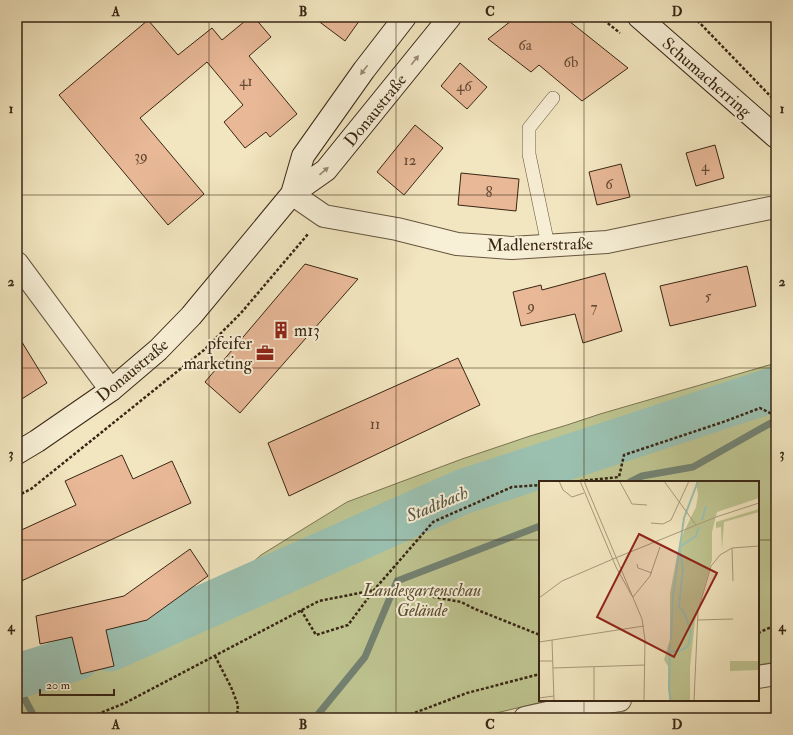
<svg xmlns="http://www.w3.org/2000/svg" width="793" height="735" font-family="'IM FELL Double Pica',serif">
<style>
.green{fill:#bec490;stroke:#7b7552}
.lines{fill:none;stroke-linecap:round;stroke-linejoin:round}
.stream{stroke:#738272;stroke-width:7}
.river{stroke:#9bc0b0;stroke-width:45}
.building{fill:#e8b897;stroke:#382614}
.lane-casing{stroke:#66563f;stroke-width:14}
.street-casing{stroke:#66563f;stroke-width:24}
.secondary-casing{stroke:#382614;stroke-width:24}
.path{stroke:#382614;stroke-width:2.5;stroke-dasharray:3 2;stroke-linecap:butt}
.lane{stroke:#f7efd6;stroke-width:13}
.street{stroke:#f7efd6;stroke-width:22}
.secondary{stroke:#f7efd6;stroke-width:22}
.oneway{fill:#988a75}
.grid{fill:none;stroke:#382614;stroke-width:1;stroke-opacity:0.55}
.labels{text-anchor:middle;stroke-width:4;stroke-linejoin:round;paint-order:stroke}
.number-label{font-size:15px;fill:#644a35}
.street-label{font-size:17px;fill:#382614;stroke:#f7efd6}
.poi-label{font-size:17px;fill:#382614;stroke:#f7efd6;text-anchor:start}
.park-label{font-size:17px;font-style:italic;fill:#5a4e33;stroke:#f7efd6}
.water-label{font-size:18px;font-style:italic;fill:#565443;stroke:#f7efd6}
.inset-river{fill:none;stroke:#9bc0b0;stroke-width:2}
.inset-road{fill:none;stroke:#a8997b;stroke-width:1}
.view{fill:#8f2418;fill-opacity:0.15;stroke:#8f2418;stroke-width:2}
.inset-edge{fill:none;stroke:#382614;stroke-width:2}
.neatline{fill:none;stroke:#382614;stroke-width:1.5}
.grid-label{font-size:13px;text-anchor:middle;font-weight:bold;fill:#382614}
</style>
<rect width="100%" height="100%" fill="#f2e6c0"/>
<filter id="stains"><feTurbulence type="fractalNoise" baseFrequency=".005" numOctaves="4"/><feColorMatrix values="0 0 0 0 .2 0 0 0 0 .09 0 0 0 0 .02 0 0 0 .5 -.17"/></filter>
<radialGradient id="worn" r=".72"><stop offset=".6" stop-color="#630" stop-opacity="0"/><stop offset="1" stop-color="#630" stop-opacity=".3"/></radialGradient>
<path class="green" d="M776,363V662L758,665V482H540V700H551L475,718H17V657L87,645L120,637L177,612L231,582L261,555L347,502L462,459L530,436L567,425L600,414Z"/>
<g class="lines">
<path class="stream" d="M630,482L642,476L693,467L776,420
M17,685L35,718
M315,718L365,657L397,581L540,526"/>
<path class="river" d="M110,649L462,492L776,389
M17,676L77,658"/>
</g>
<path class="building" d="M250,17H254L271,37L249,56L297,114L270,137L266,132L245,148L224,122L243,105L207,62L140,118L204,194L168,225L59,95L148,20L178,55L212,28L222,40Z
M313,17H362L345,41Z
M516,17H564L628,68L582,101L539,65L531,72L488,39Z
M460,63L487,87L467,109L441,86Z
M415,125L443,148L404,195L377,172Z
M715,145L724,178L696,186L686,153Z
M621,164L630,197L597,205L589,172Z
M461,173L519,179L516,211L458,205Z
M305,264L358,279L240,413L205,382Z
M747,266L756,306L670,326L660,286Z
M605,273L622,331L583,343L575,314L521,326L513,292L541,285L542,290Z
M17,334L47,383L17,402Z
M458,358L480,405L289,496L268,443Z
M122,455L133,479L172,461L181,481L180,482L181,481L191,503L17,583V532L76,505L65,481Z
M190,549L208,576L147,620L106,630L114,666L81,674L72,637L40,644L36,616L124,596Z"/>
<g class="lines">
<g class="lane-casing">
<path id="lane" d="M548,245L529,154V128L553,98"/>
</g>
<g class="street-casing">
<path id="street" d="M292,194L324,216L397,229L457,244L512,248L607,242L770,208
M17,263L111,390
M758,677L776,674
M525,718L579,706L620,700"/>
</g>
<g class="secondary-casing">
<path id="secondary" d="M639,17L776,137
M292,194L303,156L364,70L405,17
M17,453L37,441L111,390L158,350L191,316L292,194L326,170L450,17"/>
</g>
<path class="path" d="M600,17L620,33
M694,17L776,102
M570,482L619,477L624,455L726,421L760,408L776,416
M17,496L31,489L204,350L241,313L308,234
M301,610L316,635L348,625L374,590L433,522L512,487L540,485
M758,633L776,625
M215,656L231,687L238,705L237,715L233,718
M88,718L125,703L319,601L385,588L461,602L475,609L540,635
M401,718L467,693L540,674"/>
<use href="#lane" class="lane"/>
<use href="#street" class="street"/>
<use href="#secondary" class="secondary"/>
</g>
<defs><path id="oneway-solid" d="M-6-.8H1V-3.2L6.5 0L1 3.2V.8H-6Z"/></defs>
<g class="oneway">
<use href="#oneway-solid" transform="translate(415 60) rotate(-51)"/>
<use href="#oneway-solid" transform="translate(364 70) rotate(127)"/>
<use href="#oneway-solid" transform="translate(324 171) rotate(-41)"/>
</g>
<path class="grid" d="M209,17V718M396,17V718M584,17V482M17,195H776M17,368H776M17,540H540M758,540H776M584,700V718"/>
<defs>
<g id="building-bare" transform="scale(1.38)"><path d="M-4-6H4V6H1V3H-1V6H-4ZM-2.5-4.3h1.7v1.8h-1.7ZM.8-4.3h1.7v1.8H.8ZM-2.5-1h1.7V.8h-1.7ZM.8-1h1.7V.8H.8Z" fill="#8f2418" stroke="#f7efd6" stroke-width="2.5" paint-order="stroke"/></g>
<g id="office-bare" transform="scale(1.38)"><path d="M-6-3h4V-5.5h4V-3h4V5H-6ZM-1-4.5V-3h2v-1.5ZM-6 0V1H6V0Z" fill="#8f2418" stroke="#f7efd6" stroke-width="2.5" paint-order="stroke"/></g>
</defs>
<g fill-rule="evenodd">
<use href="#building-bare" x="281" y="330"/>
<use href="#office-bare" x="265" y="353"/>
</g>
<g class="labels">
<g class="number-label">
<text x="525" y="50">6a</text>
<text x="571" y="67">6b</text>
<text x="246" y="86">41</text>
<text x="464" y="91">46</text>
<text x="141" y="161">39</text>
<text x="410" y="165">12</text>
<text x="705" y="171">4</text>
<text x="609" y="189">6</text>
<text x="489" y="197">8</text>
<text x="708" y="301">5</text>
<text x="531" y="311">9</text>
<text x="594" y="312">7</text>
<text x="375" y="429">11</text>
</g>
<g class="street-label">
<text transform="translate(707 77) rotate(41)" y="6">Schumacherring</text>
<text transform="translate(375 110) rotate(-51)" y="6">Donaustraße</text>
<text transform="translate(540 244) rotate(-1)" y="6">Madlenerstraße</text>
<text transform="translate(132 370) rotate(-40)" y="6">Donaustraße</text>
</g>
<g class="poi-label">
<text x="294" y="336">m13</text>
<text x="252" y="349" text-anchor="end">pfeifer<tspan x="252" dy="20">marketing</tspan></text>
</g>
<g class="park-label">
<text x="422" y="596">Landesgartenschau<tspan x="422" dy="20">Gelände</tspan></text>
</g>
<g class="water-label">
<text transform="translate(437 504) rotate(-23)" y="6">Stadtbach</text>
</g>
</g>
<g transform="translate(539 481)">
<rect width="220" height="220" fill="#f2e6c0"/>
<path d="M157,0H220V17L178,31L173,51V79L156,140L151,186V220H130L129,185L125,179L131,158V112L141,59L157,26L159,14ZM220,28V31L185,41L183,69L182,46L177,47V41ZM191,180H220V189L191,190Z" fill="#bec490"/>
<path class="inset-river" d="M163,39L167,25M142,65L157,55L160,46M132,159L134,114L145,37L159,0M131,163L130,208L132,220M130,171L143,169L149,165L152,151L146,133L140,126L144,88L141,69"/>
<path class="inset-road" d="M20,0L24,9L33,16L45,12M41,0L77,86L93,115M45,0L103,138L106,159L105,220M125,0L157,44M81,1L93,23L108,24M112,42L124,43L132,39L150,0M193,67L194,100M98,83L99,87L113,92M94,116L111,95L121,66M0,117L23,100L74,78L177,36L220,22M158,139L194,138M13,159L15,220M0,161L105,145M0,180H14M55,186V220M14,187L106,184M0,217L15,215M155,220L159,130L172,85L181,74L193,67L220,65"/>
<path class="view" d="M100,53L178,92L135,176L58,136Z"/>
<rect width="220" height="220" class="inset-edge"/>
</g>
<rect width="793" height="735" fill="none" stroke="#f2e6c0" stroke-width="44"/>
<path d="M40 689v6h74v-6" fill="none" stroke="#382614" stroke-width="2"/>
<text x="46" y="689" font-size="12" fill="#382614" stroke="#f7efd6" stroke-width="3" paint-order="stroke">20 m</text>
<rect x="22" y="22" width="749" height="691" class="neatline"/>
<g class="grid-label">
<text x="116" y="16">A</text>
<text x="303" y="16">B</text>
<text x="490" y="16">C</text>
<text x="677" y="16">D</text>
<text x="11" y="113">1</text>
<text x="782" y="113">1</text>
<text x="11" y="286">2</text>
<text x="782" y="286">2</text>
<text x="11" y="458">3</text>
<text x="782" y="458">3</text>
<text x="11" y="631">4</text>
<text x="782" y="631">4</text>
<text x="116" y="729">A</text>
<text x="303" y="729">B</text>
<text x="490" y="729">C</text>
<text x="677" y="729">D</text>
</g>
<rect width="100%" height="100%" filter="url(#stains)"/>
<rect width="100%" height="100%" fill="url(#worn)"/>
</svg>
